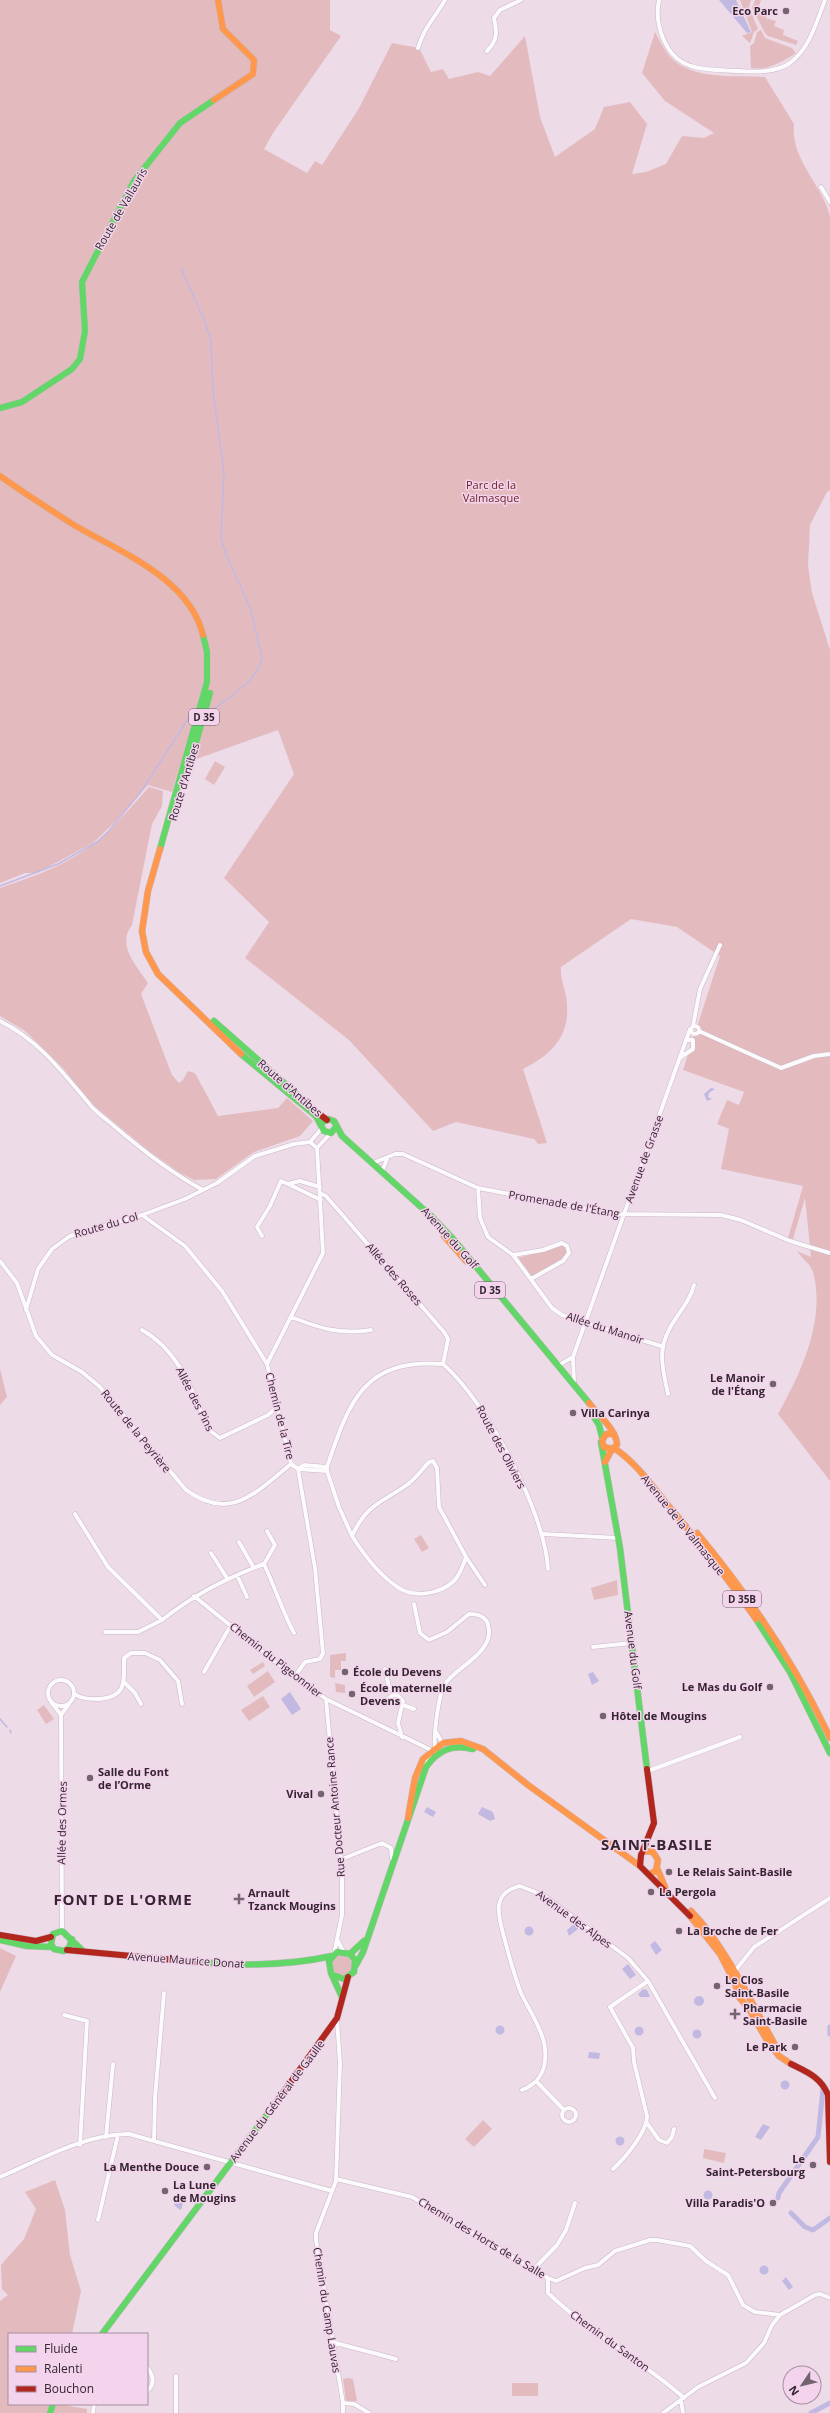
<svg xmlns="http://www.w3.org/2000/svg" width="830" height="2413" font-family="'Open Sans',sans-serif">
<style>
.green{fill:#e3bbbf}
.water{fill:#c2b9e2}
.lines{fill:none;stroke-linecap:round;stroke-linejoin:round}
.stream{stroke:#c2b9e2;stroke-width:1.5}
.canal{stroke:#c2b9e2;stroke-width:5}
.street-casing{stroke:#c7b9c3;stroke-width:5}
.fast-casing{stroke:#c7b9c3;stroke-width:7}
.slow-casing{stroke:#c7b9c3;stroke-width:7}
.jam-casing{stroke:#c7b9c3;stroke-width:7}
.street{stroke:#fcfafc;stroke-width:4}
.fast{stroke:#63d668;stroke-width:6}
.slow{stroke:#ff974d;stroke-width:6}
.jam{stroke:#b3261e;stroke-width:6}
.poi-dot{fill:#736570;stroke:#f4d4ec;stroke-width:1.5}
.labels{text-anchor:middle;stroke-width:3;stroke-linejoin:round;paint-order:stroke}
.shield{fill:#f4d4ec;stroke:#6c5a68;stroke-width:1}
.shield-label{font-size:10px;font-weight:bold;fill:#32262f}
.poi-label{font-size:11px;font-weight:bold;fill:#32262f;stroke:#f4d4ec;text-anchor:start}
.street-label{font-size:11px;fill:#32262f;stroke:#f4d4ec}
.park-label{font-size:11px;fill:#681e22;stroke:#f4d4ec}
.district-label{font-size:15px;font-weight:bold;letter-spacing:1px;fill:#32262f;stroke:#f4d4ec}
</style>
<rect width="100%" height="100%" fill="#eddbe8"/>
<path class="green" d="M0,0H330V30L341,36L273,133L264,149L307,173L315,161L322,165L358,110L392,43L419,48L431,72L443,69L449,79L478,72L490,76L525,36L540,117L555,157L595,129L604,107L630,102L647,124L632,174L646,172L666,164L682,136L704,138L714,133L665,101L642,73L655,32C661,43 667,56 677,63C701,80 737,75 765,77L794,124C790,159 822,184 830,216V490L827,492L810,525L808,565L812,593L830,650V1481L778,1414C801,1373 826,1320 813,1272C811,1265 801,1257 797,1251L811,1257L805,1198L793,1239L788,1238L803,1186L721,1169L729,1129L717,1124L727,1100L739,1105L744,1092L683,1070L720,956L677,927L631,919L561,967C560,978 564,985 566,996C572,1033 555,1053 523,1069L547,1143L538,1144L534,1139L456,1122L433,1131L349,1040L245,958L269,922L224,878L294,774L278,730L180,765L172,792L148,785L116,821L93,843L37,873H25L0,883Z
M740,0H751L749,7L758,29L754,32L750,43L742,36L752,32Z
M755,0H761L758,9L767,13L766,18L776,21L774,26L784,30L783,35L798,41L796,45L768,36L765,33L752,8Z
M761,30L765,38L792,48L796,53C783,62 766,71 751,68L750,46L754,43L757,32Z
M215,761L225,767L214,785L205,779Z
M149,787L163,791L162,806L152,824L132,925C116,945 137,966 148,983L141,994L172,1075L179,1083L183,1080L188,1071L195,1073L218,1116L278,1108L287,1098L313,1121L300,1136L254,1152L216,1179L194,1180L180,1173L149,1151L93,1105L63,1068L25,1031L0,1016V888C32,877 65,866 93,844C114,828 131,807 149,787Z
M563,1245L567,1247V1252L562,1259L532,1276L518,1258Z
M0,1369L7,1397L0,1405Z
M421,1535L429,1548L422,1552L414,1539Z
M617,1580L618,1595L594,1600L591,1588Z
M346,1653V1661H341V1670H335V1678L330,1677V1655Z
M263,1662L265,1666L253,1674L250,1670Z
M268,1671L275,1682L254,1697L247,1686Z
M335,1683L345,1685V1693L336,1692Z
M263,1696L270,1707L249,1721L241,1710Z
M44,1705L54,1719L46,1724L37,1710Z
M0,1948L16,1956L0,1992Z
M332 1965a10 10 0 1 1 20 0a10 10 0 1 1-20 0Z
M483,2120L492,2129L474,2147L465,2139Z
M704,2149L726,2153L724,2163L703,2158Z
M55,2180L65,2210L70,2255L81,2291L72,2334H9V2404H58L87,2409V2413H0V2301L8,2295L2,2289L1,2265L24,2239L36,2209L25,2192Z
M348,2378L353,2379L357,2401H346L343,2379Z
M512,2383H538V2396H512Z"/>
<path class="water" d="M719,0H736L751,32L747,33Z
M711,1088L715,1089L709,1093L708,1097L712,1099L707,1101L704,1094Z
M593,1672L599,1681L592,1685L588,1674Z
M290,1692L301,1709L292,1715L281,1699Z
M427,1807L436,1812L433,1817L424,1812Z
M482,1807L493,1812L495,1819L490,1821L478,1814Z
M574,1924L578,1929L569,1936L567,1930Z
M524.5 1931a4.5 4.5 0 1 1 9 0a4.5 4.5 0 1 1-9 0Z
M655,1941L662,1950L656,1955L650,1945Z
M628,1964L636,1975L630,1979L622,1969Z
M643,1989L647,1990L650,1997H640L638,1994Z
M694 2001a5 5 0 1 1 10 0a5 5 0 1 1-10 0Z
M495.5 2030a4.5 4.5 0 1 1 9 0a4.5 4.5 0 1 1-9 0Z
M634.5 2031a4.5 4.5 0 1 1 9 0a4.5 4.5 0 1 1-9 0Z
M692.5 2034a4.5 4.5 0 1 1 9 0a4.5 4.5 0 1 1-9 0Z
M589,2052L600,2053L599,2059L588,2058Z
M780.5 2085a4.5 4.5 0 1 1 9 0a4.5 4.5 0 1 1-9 0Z
M763,2124L770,2127L761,2140L755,2137Z
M615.5 2141a4.5 4.5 0 1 1 9 0a4.5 4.5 0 1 1-9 0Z
M703.5 2195a4.5 4.5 0 1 1 9 0a4.5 4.5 0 1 1-9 0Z
M179,2194L183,2198L182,2208L180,2210L174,2205Z
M759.5 2270a4.5 4.5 0 1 1 9 0a4.5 4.5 0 1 1-9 0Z
M786,2277L793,2287L789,2290L782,2281Z"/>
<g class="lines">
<path class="stream" d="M181,268L206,324L211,342L213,391L224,472L221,537L225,552L251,610L262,658C257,681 230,696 213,710
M0,886L58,864L97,842L107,833L140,793L192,713
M0,1719L7,1727
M10,1730L11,1733"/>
<path class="canal" d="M830,2027V2034
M778,2198L779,2193L818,2137L823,2089
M791,2213L805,2227L813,2230L830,2218
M811,2413L830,2403"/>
<g class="street-casing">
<path id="street" d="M659,0C654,24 665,58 691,66C706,71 724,70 739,71C756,72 775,73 790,63C810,48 816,23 825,0
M418,48C425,26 434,19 445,0
M487,51C498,40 497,32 494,18L500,10L521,0
M821,187L830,202
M0,1021C40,1041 63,1073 91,1106C97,1113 107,1120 114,1126C142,1150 171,1173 203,1190
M691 1030a4 4 0 1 1 8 0a4 4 0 1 1-8 0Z
M693,1026L700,989L720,945
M699,1031L781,1068L814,1056L830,1054
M681,1057L693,1049V1040H687
M322,1128L310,1142L317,1148L330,1134
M373,1163L395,1154H403L478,1188L614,1214L721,1215L741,1220L790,1241L830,1253
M382,1171L388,1157
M320,1187L300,1181L288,1184L321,1200
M478,1188L480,1218L488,1237L513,1255L552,1308L562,1315L661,1346
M320,1193L326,1196L444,1332L448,1339L443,1364
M142,1215L185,1246L222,1291L267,1364
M262,1236L257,1227L270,1206L281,1181L288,1184
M513,1255L543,1250L562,1243L567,1246L569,1253L563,1261L531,1279
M0,1261L17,1283L36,1336L52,1355L82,1372L99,1386L186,1490C231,1522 255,1493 291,1464
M26,1310L38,1269L52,1249L70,1236L142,1215L185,1199L217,1183L255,1156L294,1144L310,1142
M291,1317C320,1328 339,1335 371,1330
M142,1330C180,1351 193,1393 209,1430L220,1438L268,1415L277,1407
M559,1365L573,1357
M574,1383L573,1357L690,1029
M668,1394C660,1360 657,1344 678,1315C685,1305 691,1297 694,1285
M304,1465L327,1467V1471L298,1469Z
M327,1467C349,1402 363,1358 443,1364C486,1401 545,1512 548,1569
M327,1471L339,1507L352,1536C367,1503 382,1503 408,1484C417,1478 422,1469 429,1462L433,1461L437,1468L439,1507L466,1557C463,1565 460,1575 454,1581C440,1594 415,1598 399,1588C380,1576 364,1555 352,1536
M75,1514L108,1567L162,1620C193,1595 226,1578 264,1564C275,1587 282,1611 294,1633
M543,1534L618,1538
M239,1542L254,1568
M211,1553L227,1578
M466,1557L485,1585
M264,1564L275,1545L267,1531
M237,1575L247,1597
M194,1596L283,1668L326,1699L429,1749L431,1753L425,1768
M414,1604L420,1633L429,1640L447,1632L469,1614C477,1614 486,1616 488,1625C496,1652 456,1667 445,1684C439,1692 432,1741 436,1751
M105,1632H138L162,1620
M593,1647L632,1643
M385,1669L389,1687L403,1701L398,1723L402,1737
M204,1672L231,1625
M295,1676L305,1662L320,1659L323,1653L315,1568L298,1469L291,1464L267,1364L323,1253L317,1148
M48 1693a13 13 0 1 1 26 0a13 13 0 1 1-26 0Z
M124,1682L135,1693L141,1704
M74,1694C83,1699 89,1699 99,1699C127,1697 124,1682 124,1658L131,1653H145L160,1660L178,1681L182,1704
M326,1699L342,1873V1915L334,1954
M51,1702L61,1715L62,1930
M383,1702L395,1694
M403,1705L414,1709
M61,1715L69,1704
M436,1732L443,1744
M648,1771L740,1737
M342,1859L382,1843L391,1848L392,1859
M337,1939L343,1951
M734,1972L754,1947L830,1898
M64,2015L87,2021L80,2145
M337,2020L340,2063L336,2181L316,2233V2240L343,2403V2413
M537,2082L563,2109
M522,2090C540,2083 547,2068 545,2049C544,2032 528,2008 521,1993C514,1975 509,1956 504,1937C498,1915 491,1893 520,1886L545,1896L628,1958L648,1981L715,2098
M562 2115a7 7 0 1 1 14 0a7 7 0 1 1-14 0Z
M647,2123L659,2140L667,2143L672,2137L674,2129
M106,2137L113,2064
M154,2141L155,2098L164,1993
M613,2169C625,2158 647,2132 647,2116L634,2062L633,2048L610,2007L648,1981
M0,2177C37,2161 88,2133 129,2134L332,2191
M336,2179L412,2197L548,2278L556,2281L585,2268L598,2265L615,2251L650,2240H657L690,2246L706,2261L728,2275L743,2305L755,2312L780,2315
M98,2220L118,2135
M534,2269L557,2245L566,2230L575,2203
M548,2278V2293C590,2333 641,2360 684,2398
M332,2342L396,2359
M147,2367C153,2375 156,2384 147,2391
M176,2376V2413
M681,2400L683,2413
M343,2403L354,2404L369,2413
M93,2413L94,2404
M663,2413L698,2387L746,2363L764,2343L772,2325L780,2315L815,2295L820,2294L830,2298"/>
</g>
<g class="fast-casing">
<path id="fast" d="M0,408L22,402L72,369L80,359L85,331L82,282L134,181L180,123L214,100
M194,750L210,693
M160,849L207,682V652L203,635
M214,1021L299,1096
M241,1054L316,1116L324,1131L331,1133L336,1127
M323,1122L328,1119L334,1121L342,1136L431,1216L454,1240L589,1403
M591,1412L599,1425L602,1437
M601,1442L620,1548L647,1769
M756,1619L790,1672L830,1753
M72,1939L69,1948L64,1951L54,1949L51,1944L53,1934L62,1931L83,1951
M0,1940L27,1946L52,1947
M350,1954L364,1941
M196,1962C241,1966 287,1966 332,1956
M356,1965L363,1952L426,1767C438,1750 452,1744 473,1749
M333,1975L344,1979L354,1972L355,1960L350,1954L337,1952L329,1961L331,1973L342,1997
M102,2334L277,2101
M50,2413L53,2404"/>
</g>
<g class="slow-casing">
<path id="slow" d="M214,100L253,74L254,60L223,29L218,0
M0,476C24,493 49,509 74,525C120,552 189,578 203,635
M160,849L148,891L142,931L146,952L158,974L241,1054
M444,1236L466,1261
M589,1403C598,1415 617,1430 617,1445L612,1449L604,1447L602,1441L606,1434H614
M614,1448C635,1462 650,1483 666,1503C698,1540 728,1579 756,1619
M605,1462L612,1449
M697,1533C750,1597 795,1663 830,1738
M408,1818L415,1778L423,1759L443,1743L461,1741L483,1749L528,1785L640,1866
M643,1851L653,1852L658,1860L656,1871L649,1874
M657,1868L665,1887
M691,1911C726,1946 753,2007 778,2050
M690,1916L720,1954L735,1983L739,1997L749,2009L768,2042L779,2056L791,2064"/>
</g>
<g class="jam-casing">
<path id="jam" d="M314,1110L327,1120
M647,1769L654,1823L641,1855L640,1866L690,1916
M0,1935L36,1941L51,1937
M67,1950L196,1962
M791,2064C807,2072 821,2077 828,2095L830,2162
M277,2101L337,2018L348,1977"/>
</g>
<use href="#street" class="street"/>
<use href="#fast" class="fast"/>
<use href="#slow" class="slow"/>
<use href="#jam" class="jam"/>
</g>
<g class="poi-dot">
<circle cx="786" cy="11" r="4"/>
<circle cx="773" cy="1384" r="4"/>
<circle cx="573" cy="1413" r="4"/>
<circle cx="345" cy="1672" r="4"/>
<circle cx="770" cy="1687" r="4"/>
<circle cx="352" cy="1694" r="4"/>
<circle cx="603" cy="1716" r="4"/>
<circle cx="90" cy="1778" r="4"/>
<circle cx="321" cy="1794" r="4"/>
<circle cx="669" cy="1872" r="4"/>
<circle cx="651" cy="1892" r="4"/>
<path d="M237 1893h4v4h4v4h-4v4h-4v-4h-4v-4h4z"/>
<circle cx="679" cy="1931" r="4"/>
<circle cx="717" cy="1986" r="4"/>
<path d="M733 2008h4v4h4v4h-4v4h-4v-4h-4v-4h4z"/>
<circle cx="795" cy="2047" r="4"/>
<circle cx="813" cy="2165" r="4"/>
<circle cx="207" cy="2167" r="4"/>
<circle cx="165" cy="2191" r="4"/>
<circle cx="773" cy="2203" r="4"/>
</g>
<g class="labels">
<g class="shield">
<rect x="189" y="709" width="30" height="16" rx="3"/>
<rect x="475" y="1282" width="30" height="16" rx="3"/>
<rect x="723" y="1591" width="38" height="16" rx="3"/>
</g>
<g class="shield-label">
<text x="204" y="721">D 35</text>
<text x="490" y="1294">D 35</text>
<text x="742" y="1603">D 35B</text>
</g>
<g class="poi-label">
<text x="778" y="15" text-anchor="end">Eco Parc</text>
<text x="765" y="1382" text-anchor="end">Le Manoir<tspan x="765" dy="13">de l'Étang</tspan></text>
<text x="581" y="1417">Villa Carinya</text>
<text x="353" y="1676">École du Devens</text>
<text x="762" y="1691" text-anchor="end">Le Mas du Golf</text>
<text x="360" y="1692">École maternelle<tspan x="360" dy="13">Devens</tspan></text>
<text x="611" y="1720">Hôtel de Mougins</text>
<text x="98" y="1776">Salle du Font<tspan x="98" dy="13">de l’Orme</tspan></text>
<text x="313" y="1798" text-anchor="end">Vival</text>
<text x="677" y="1876">Le Relais Saint-Basile</text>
<text x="659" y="1896">La Pergola</text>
<text x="248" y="1897">Arnault<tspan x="248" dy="13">Tzanck Mougins</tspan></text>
<text x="687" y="1935">La Broche de Fer</text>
<text x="725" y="1984">Le Clos<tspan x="725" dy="13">Saint-Basile</tspan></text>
<text x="743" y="2012">Pharmacie<tspan x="743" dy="13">Saint-Basile</tspan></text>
<text x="787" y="2051" text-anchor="end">Le Park</text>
<text x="805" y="2163" text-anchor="end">Le<tspan x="805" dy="13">Saint-Petersbourg</tspan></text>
<text x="199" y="2171" text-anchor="end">La Menthe Douce</text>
<text x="173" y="2189">La Lune<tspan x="173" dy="13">de Mougins</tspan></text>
<text x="765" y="2207" text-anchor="end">Villa Paradis'O</text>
</g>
<g class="street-label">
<text transform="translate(121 209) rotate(-60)" y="4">Route de Vallauris</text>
<text transform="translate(184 782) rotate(-73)" y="4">Route d'Antibes</text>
<text transform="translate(290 1088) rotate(41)" y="4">Route d'Antibes</text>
<text transform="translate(644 1159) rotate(-70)" y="4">Avenue de Grasse</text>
<text transform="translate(564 1204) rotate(10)" y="4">Promenade de l'Étang</text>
<text transform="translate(106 1225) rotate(-16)" y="4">Route du Col</text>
<text transform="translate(450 1238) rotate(48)" y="4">Avenue du Golf</text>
<text transform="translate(394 1274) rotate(49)" y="4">Allée des Roses</text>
<text transform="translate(605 1328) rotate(18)" y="4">Allée du Manoir</text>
<text transform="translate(195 1399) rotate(63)" y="4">Allée des Pins</text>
<text transform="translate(280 1416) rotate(76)" y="4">Chemin de la Tire</text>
<text transform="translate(136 1431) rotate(51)" y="4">Route de la Peyrière</text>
<text transform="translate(501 1447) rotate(62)" y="4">Route des Oliviers</text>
<text transform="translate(683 1525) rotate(51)" y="4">Avenue de la Valmasque</text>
<text transform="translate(633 1650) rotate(83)" y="4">Avenue du Golf</text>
<text transform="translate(276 1660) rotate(38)" y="4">Chemin du Pigeonnier</text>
<text transform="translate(335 1807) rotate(-95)" y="4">Rue Docteur Antoine Rance</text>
<text transform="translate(62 1823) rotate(-89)" y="4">Allée des Ormes</text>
<text transform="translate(574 1919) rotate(36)" y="4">Avenue des Alpes</text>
<text transform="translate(186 1960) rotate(4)" y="4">Avenue Maurice Donat</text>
<text transform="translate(277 2101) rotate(-53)" y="4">Avenue du Général de Gaulle</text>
<text transform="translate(482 2238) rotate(31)" y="4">Chemin des Horts de la Salle</text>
<text transform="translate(327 2310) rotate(81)" y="4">Chemin du Camp Lauvas</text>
<text transform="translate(610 2341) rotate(36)" y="4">Chemin du Santon</text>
</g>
<g class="park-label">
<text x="491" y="489">Parc de la<tspan x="491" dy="13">Valmasque</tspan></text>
</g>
<g class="district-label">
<text x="657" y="1850">SAINT-BASILE</text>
<text x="123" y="1905">FONT DE L'ORME</text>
</g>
</g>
<rect x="8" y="2333" width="140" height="72" fill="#f4d4ec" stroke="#a68ea0"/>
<rect x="16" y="2346" width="20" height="6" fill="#63d668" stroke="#a68ea0"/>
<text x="44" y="2353" font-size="12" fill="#32262f">Fluide</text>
<rect x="16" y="2366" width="20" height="6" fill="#ff974d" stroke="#a68ea0"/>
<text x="44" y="2373" font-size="12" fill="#32262f">Ralenti</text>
<rect x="16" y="2386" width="20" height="6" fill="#b3261e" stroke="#a68ea0"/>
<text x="44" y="2393" font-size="12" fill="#32262f">Bouchon</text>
<g transform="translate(802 2385) rotate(235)"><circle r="19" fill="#f4d4ec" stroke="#a68ea0"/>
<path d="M0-3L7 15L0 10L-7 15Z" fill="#736570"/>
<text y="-6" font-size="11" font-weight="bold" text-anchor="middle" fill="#32262f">N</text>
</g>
</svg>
